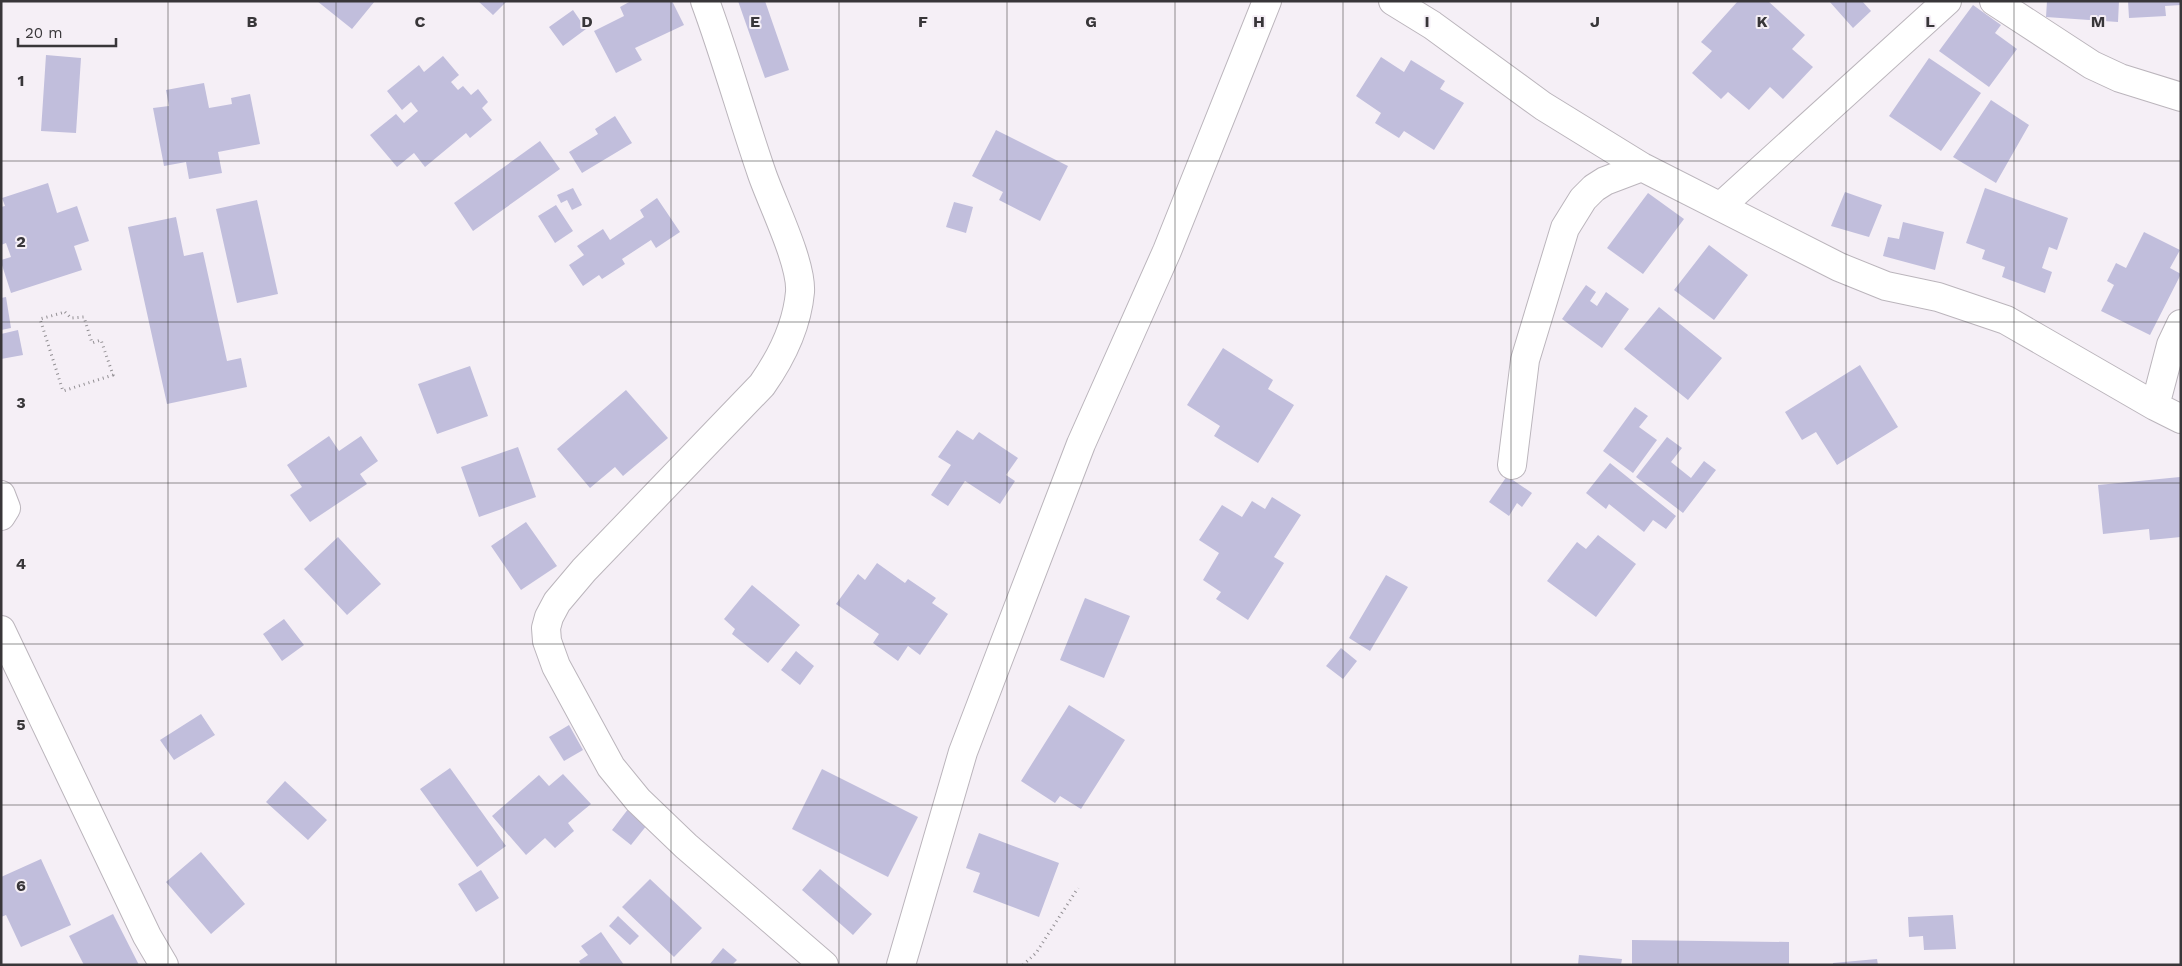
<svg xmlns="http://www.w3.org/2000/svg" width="2182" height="966" font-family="'Work Sans',sans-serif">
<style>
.building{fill:#c1bedc}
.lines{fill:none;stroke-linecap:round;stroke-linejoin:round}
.minor-casing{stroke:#bbb5bc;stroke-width:30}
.path{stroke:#928f93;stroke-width:3;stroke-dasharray:1 4;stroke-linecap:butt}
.minor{stroke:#fff;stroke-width:28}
.grid{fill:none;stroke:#383639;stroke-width:1;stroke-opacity:0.55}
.grid-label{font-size:16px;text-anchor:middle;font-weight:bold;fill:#383639;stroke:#f5eff6;stroke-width:4;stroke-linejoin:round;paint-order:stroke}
</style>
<rect width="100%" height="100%" fill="#f5eff6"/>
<path class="building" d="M317,1H375L352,29Z
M478,1H507L493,15Z
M631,1H672L684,25L635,48L642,60L616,73L594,31L624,16L620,7Z
M738,1H765L789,70L765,78Z
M1738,1H1768L1805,35L1792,49L1813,67L1783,99L1770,87L1749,110L1728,92L1721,99L1692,73L1712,51L1701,42Z
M1829,1H1862L1871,11L1853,28Z
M2047,1H2119L2118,22L2046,17Z
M2128,1H2181V5L2165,6L2166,16L2129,18Z
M1973,5L2001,25L1995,33L2017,49L1989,87L1939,51Z
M573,10L586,29L563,46L549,27Z
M46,55L81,58L76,133L41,131Z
M443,56L459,75L451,82L458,90L463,86L471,95L478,89L488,102L482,108L492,120L470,138L466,133L425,167L414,153L397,167L370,135L396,114L404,123L418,111L411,102L402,110L387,91L419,65L424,72Z
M1381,57L1404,72L1411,60L1445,81L1440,89L1464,103L1434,150L1404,131L1399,138L1375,123L1381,113L1356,96Z
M1929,58L1981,93L1941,151L1889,116Z
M204,83L209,108L232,104L231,98L250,94L260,144L218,152L222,173L189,179L186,162L164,166L153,108L169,106L166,90Z
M1991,100L2029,125L1996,183L1953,157Z
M615,116L632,143L582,173L569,152L598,134L595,129Z
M996,130L1068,166L1040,221L999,200L1003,192L972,176Z
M540,141L560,169L473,231L454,203Z
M48,183L57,213L77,206L89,241L74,246L82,270L11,293L1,262V260L11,257L6,243L1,245V207L5,206L2,198Z
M573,188L582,205L572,210L567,200L561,203L557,195Z
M1985,188L2068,218L2057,250L2049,247L2042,268L2052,272L2045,293L2002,277L2005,267L1982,259L1985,250L1966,243Z
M1845,192L1882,205L1869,237L1831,226Z
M1648,193L1684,219L1643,274L1607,248Z
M657,198L680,232L656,248L651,240L622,259L625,264L602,279L599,275L583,286L569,265L584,255L577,246L603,229L610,240L644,217L640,210Z
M257,200L278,294L237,303L216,209Z
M954,202L973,207L966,233L946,227Z
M556,205L573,231L555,243L538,216Z
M176,217L184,256L203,252L227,361L241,358L247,387L167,404L128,227Z
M1903,222L1944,232L1935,270L1883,256L1888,237L1899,239Z
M2144,232L2180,250L2170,268L2181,274L2150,335L2101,311L2114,285L2107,281L2116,263L2126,268Z
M1709,245L1748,275L1714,320L1674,290Z
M1586,285L1596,292L1590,301L1597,306L1606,292L1629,309L1602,348L1562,319Z
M6,297L11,328L1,330V298Z
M1659,307L1722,358L1688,400L1624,349Z
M18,330L23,355L1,359V334Z
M1223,348L1273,380L1268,389L1294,405L1258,463L1214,436L1220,426L1187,405Z
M1860,365L1898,427L1837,465L1816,432L1802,440L1785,412Z
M470,366L488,416L437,434L418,384Z
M626,390L668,438L623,476L615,467L590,488L557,449Z
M1635,407L1648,416L1639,427L1657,440L1633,473L1603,451Z
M957,430L973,440L979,432L1018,458L1006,475L1015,481L1000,504L965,481L948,506L931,495L951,465L938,457Z
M329,436L339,451L361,436L378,461L360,474L367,484L310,522L290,495L302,487L287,465Z
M1667,437L1682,448L1671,462L1691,478L1704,461L1716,470L1683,513L1636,477Z
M518,447L536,497L479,517L461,467Z
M1610,463L1676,516L1666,529L1653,520L1644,532L1609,504L1606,509L1586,493Z
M1507,476L1532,493L1522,507L1517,503L1509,516L1489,502Z
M2180,477L2181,537L2150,540L2149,529L2103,534L2098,485Z
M1272,497L1301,515L1274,557L1284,563L1248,620L1216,599L1221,592L1203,580L1219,553L1199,540L1222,505L1242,517L1252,501L1265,509Z
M526,522L557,566L521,590L491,546Z
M1598,535L1636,564L1596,617L1547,581L1577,542L1586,549Z
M338,537L381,584L347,615L304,569Z
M877,563L905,583L908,579L936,598L932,603L948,614L920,655L908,646L898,661L873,643L879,634L836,604L858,574L865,580Z
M1386,575L1408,587L1370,651L1349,638Z
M752,585L800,625L768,663L732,634L735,629L724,619Z
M1085,598L1130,616L1104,678L1060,660Z
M284,619L304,645L282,661L263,634Z
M1341,648L1357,661L1343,679L1326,666Z
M796,651L814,666L800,685L781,670Z
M1069,705L1125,740L1081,809L1060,796L1055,803L1021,781Z
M201,714L215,735L174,760L160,740Z
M569,725L583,750L564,761L549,737Z
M450,768L506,846L477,867L420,789Z
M822,769L918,817L888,877L792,829Z
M563,774L591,804L568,823L574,831L555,848L545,838L526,855L492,816L539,775L549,786Z
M285,781L327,820L308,840L266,802Z
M632,804L651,820L631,845L612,830Z
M979,833L1059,863L1039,917L973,892L980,873L966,868Z
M201,852L245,904L211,934L166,882Z
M41,859L71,925L21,947L6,915L1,917V877Z
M820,869L872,914L853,935L802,890Z
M481,870L499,898L476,912L458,884Z
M650,879L702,928L674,957L622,907Z
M113,914L139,965H84L69,936Z
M1953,915L1956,949L1924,950L1923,936L1909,937L1908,917Z
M618,916L639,936L630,945L609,926Z
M601,932L624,965H581L579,961L588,955L581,946Z
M1632,940L1789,942V965H1632Z
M723,948L737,960L732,965H709Z
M1579,955L1622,959L1621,965H1578Z
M1877,959L1878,965H1833V963Z"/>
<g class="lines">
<g class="minor-casing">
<path id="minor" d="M705,1C726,58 742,116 762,174C772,203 802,263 800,292C797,326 781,358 762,385L584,570L557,602L549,617L546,628L547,641L556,666L611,767L638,800L686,846L824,965
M1393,1L1432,25L1543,106L1642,167L1839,267L1886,286L1938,297L2006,320L2155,406L2181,419
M1994,1L2092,65L2120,78L2181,97
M1721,206L1947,1
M2155,406L2171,345L2181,324
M1512,465L1525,360L1565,228L1583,199L1594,188L1605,181L1642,167
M1,495L6,508L1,516
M1,630L147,936L164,965
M901,965L963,752L1000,655L1081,444L1167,251L1267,1"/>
</g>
<path class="path" d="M65,312L71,318L84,317L92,343L101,340L113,375L63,391L40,319Z
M1023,965L1036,953L1078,888"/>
<use href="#minor" class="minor"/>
</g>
<path class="grid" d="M168,1V965M336,1V965M504,1V965M671,1V965M839,1V965M1007,1V965M1175,1V965M1343,1V965M1511,1V965M1678,1V965M1846,1V965M2014,1V965M1,161H2181M1,322H2181M1,483H2181M1,644H2181M1,805H2181"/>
<g class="grid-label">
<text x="252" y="27">B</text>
<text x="420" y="27">C</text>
<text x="587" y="27">D</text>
<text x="755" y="27">E</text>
<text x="923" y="27">F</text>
<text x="1091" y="27">G</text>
<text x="1259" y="27">H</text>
<text x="1427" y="27">I</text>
<text x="1595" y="27">J</text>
<text x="1762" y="27">K</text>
<text x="1930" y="27">L</text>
<text x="2098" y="27">M</text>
<text x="21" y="86">1</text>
<text x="21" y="247">2</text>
<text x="21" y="408">3</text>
<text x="21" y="569">4</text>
<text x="21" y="730">5</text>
<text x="21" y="891">6</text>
</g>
<rect width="2182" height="966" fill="none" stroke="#383639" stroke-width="5"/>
<path d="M18 38v8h98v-8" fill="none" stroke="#383639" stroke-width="2.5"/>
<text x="25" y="38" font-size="15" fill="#383639" stroke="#f5eff6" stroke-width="4" paint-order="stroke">20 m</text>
</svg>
